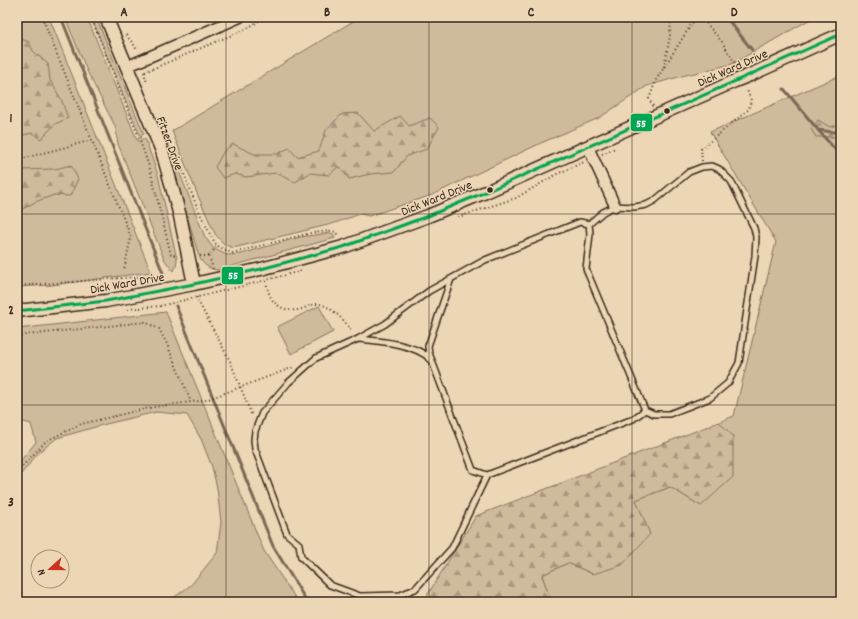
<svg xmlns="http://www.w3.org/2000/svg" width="858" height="619" font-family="Dekko,sans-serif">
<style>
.grass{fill:#d0ba9c;stroke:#86725d}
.forest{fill:url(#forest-firs);stroke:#86725d}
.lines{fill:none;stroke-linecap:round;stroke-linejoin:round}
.stream{stroke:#7c6855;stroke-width:3}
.service-casing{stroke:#3b2a1e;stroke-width:8}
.minor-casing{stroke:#3b2a1e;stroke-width:13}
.tertiary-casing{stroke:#3b2a1e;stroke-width:15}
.path{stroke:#3b2a1e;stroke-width:2;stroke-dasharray:1 3;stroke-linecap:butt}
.service{stroke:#ecd6b5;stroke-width:5}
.minor{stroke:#ecd6b5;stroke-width:10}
.tertiary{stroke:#ecd6b5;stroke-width:12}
.tertiary-bridge-casing{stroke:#3b2a1e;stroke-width:15;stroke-linecap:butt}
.tertiary-bridge{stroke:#ecd6b5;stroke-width:12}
.bus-1-casing{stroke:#ecd6b5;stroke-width:6}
.bus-1{stroke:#00a651;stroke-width:3}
.grid{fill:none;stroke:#3b2a1e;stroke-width:1;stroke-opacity:0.55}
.bus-dot{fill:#3b2a1e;stroke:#ecd6b5;stroke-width:1.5}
.labels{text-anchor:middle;stroke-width:3;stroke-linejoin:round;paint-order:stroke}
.street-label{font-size:13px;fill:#3b2a1e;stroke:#ecd6b5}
.line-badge{stroke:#ecd6b5;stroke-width:1.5}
.badge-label{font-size:11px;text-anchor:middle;font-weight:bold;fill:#fff}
.neatline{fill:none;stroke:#3b2a1e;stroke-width:1.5}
.grid-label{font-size:13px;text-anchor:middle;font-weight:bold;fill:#3b2a1e}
</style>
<defs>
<pattern id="forest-firs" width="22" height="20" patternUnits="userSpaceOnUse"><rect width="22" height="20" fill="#d0ba9c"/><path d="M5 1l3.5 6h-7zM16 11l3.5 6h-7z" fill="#aa977f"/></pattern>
</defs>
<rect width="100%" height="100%" fill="#ecd6b5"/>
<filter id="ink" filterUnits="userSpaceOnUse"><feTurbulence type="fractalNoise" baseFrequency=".025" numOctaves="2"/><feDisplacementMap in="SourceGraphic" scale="8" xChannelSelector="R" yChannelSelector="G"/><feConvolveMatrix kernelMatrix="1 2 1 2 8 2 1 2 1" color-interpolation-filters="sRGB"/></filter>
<g filter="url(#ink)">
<path class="grass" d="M17,17H49L151,272L52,285L17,287Z
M65,17H87L137,140L139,141L145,138L158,175L177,259L176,267L173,271L164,259L118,144L115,126L87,71Z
M91,17H96L144,134L140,136Z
M360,17H814L732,64L682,76L647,86L599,118L541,143L432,195L369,216L360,214L332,224L233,248L224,244L215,234L198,196L172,131Z
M841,75V602H551L542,575L568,563L593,574L635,500L670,487L701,506L733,436L719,422L734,416L776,242L710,132Z
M163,131L205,237L214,249L227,255L241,254L300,237L330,233L333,234L335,238L217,270C206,268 201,263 198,253L168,150L161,132Z
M319,306L333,332L291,354L277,327Z
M166,312L264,551L298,602H168L191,585L217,553L221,522L217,488L212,467L201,439L187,415L156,412L102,425L57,438L39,452L17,479V465L36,442L31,424L17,420V329Z"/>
<path class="forest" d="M17,34L19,38L29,42L33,51L48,64L50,80L61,99L68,118L55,124L41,139L32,133L19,136L17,151Z
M358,113L374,131L400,116L409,126L430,118L439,127L427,149L407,156L394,172L370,174L349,179L339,166L329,175L310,173L295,182L276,173L246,177L235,174L223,178L215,167L224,151L233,144L254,154H277L289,148L297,157L319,151L326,130L342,114Z
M818,120L830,127L841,124V137H816L811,129Z
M71,165L78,179L70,196L54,195L35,202L17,212V175L20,170L55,169Z
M719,422L733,436V477L701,506L670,487L636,500L650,534L622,565L593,574L568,563L542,575L551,602H423L476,516Z"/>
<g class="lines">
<path class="stream" d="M61,17L163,273
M726,17L752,50
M784,89L818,130L841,133
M818,130L841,156
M176,306L273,546L307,602"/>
<g class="service-casing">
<path id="service" d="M451,279L428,346L429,353L473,470L487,475L633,419L645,410
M359,339C379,341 416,344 430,359
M487,475L452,548L415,589L400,595L360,596L330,585L301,557L299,544L287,534L255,449L254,440L255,431L262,413L288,383L316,358L358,339L385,324L429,291L485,260L580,222L589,224L590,234L586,269L645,410L654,414H669L710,398L728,383L739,363L755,256L756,237L754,228L731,181L719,169L712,166L702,167L689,172L654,201L646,205L635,207L615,206L603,212L589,224"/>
</g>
<g class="minor-casing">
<path id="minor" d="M126,67L240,17
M588,147L615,206"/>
</g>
<g class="tertiary-casing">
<path id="tertiary" d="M106,17L162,151L180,216L194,284
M750,75L841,34
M17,311L106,301L194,284L261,269L343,247L428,216L488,191L735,81"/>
</g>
<path class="path" d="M42,17L131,237L124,270
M91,17L139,138L144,136
M701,17L722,42L738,68
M126,35L135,46L137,51
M664,67L670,36L671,17
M144,72L147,83
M145,72L246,29L265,17
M653,106L649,99L656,80L696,17
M139,138L150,169L171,255H176
M174,148L197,207L211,236L217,246L232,253L311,233L329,231L336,232L338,237
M602,154L615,148
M17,160L92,140
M702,161L701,149L749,109L751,100L747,90
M458,217L516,198L557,174L584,162
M200,256H209
M213,269L209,256L217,246
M266,281C267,286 268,291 270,296C276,308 290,313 302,309C309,306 316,302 323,305C335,310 346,323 353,332
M17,286L148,276
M197,297L199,303L230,361L252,416
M128,309L160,306L243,286L301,271
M17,336L145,322L159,329L166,342L191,402
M17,472L46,441L81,424L153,407L206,400L294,367"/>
<use href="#service" class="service"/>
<use href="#minor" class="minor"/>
<use href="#tertiary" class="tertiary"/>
<g class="tertiary-bridge-casing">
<path id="tertiary-bridge" d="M735,81L750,75"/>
</g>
<use href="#tertiary-bridge" class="tertiary-bridge"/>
<g class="bus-1-casing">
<path id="bus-1" d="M17,311L106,301L194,284L261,269L343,247L428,216L488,191L841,34"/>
</g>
<use href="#bus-1" class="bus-1"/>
</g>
</g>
<path class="grid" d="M226,17V602M429,17V602M632,17V602M17,214H841M17,405H841"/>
<g class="bus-dot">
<circle cx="667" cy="111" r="3.5"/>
<circle cx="490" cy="190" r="3.5"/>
</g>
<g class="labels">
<g class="street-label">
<text transform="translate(732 67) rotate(-24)" y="5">Dick Ward Drive</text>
<text transform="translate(171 143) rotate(70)" y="5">Fitzer Drive</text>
<text transform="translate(436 197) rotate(-22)" y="5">Dick Ward Drive</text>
<text transform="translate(127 282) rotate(-10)" y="5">Dick Ward Drive</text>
</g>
</g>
<g class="line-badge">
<rect x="630" y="113" width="23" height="19" rx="4" fill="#00a651"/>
<rect x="221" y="266" width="23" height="19" rx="4" fill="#00a651"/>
</g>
<g class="badge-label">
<text x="641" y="127">55</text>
<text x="233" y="279">55</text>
</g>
<rect width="858" height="619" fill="none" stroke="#ecd6b5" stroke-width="44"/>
<g transform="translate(50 569) rotate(249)"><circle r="19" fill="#ecd6b5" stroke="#a59179"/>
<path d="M0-3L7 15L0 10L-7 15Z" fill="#c8321e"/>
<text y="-6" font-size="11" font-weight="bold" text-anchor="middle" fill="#3b2a1e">N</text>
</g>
<rect x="22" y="22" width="814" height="575" class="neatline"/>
<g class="grid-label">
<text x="124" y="16">A</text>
<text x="327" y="16">B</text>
<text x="531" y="16">C</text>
<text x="734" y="16">D</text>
<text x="11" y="122">1</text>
<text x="11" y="314">2</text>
<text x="11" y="506">3</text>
</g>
</svg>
